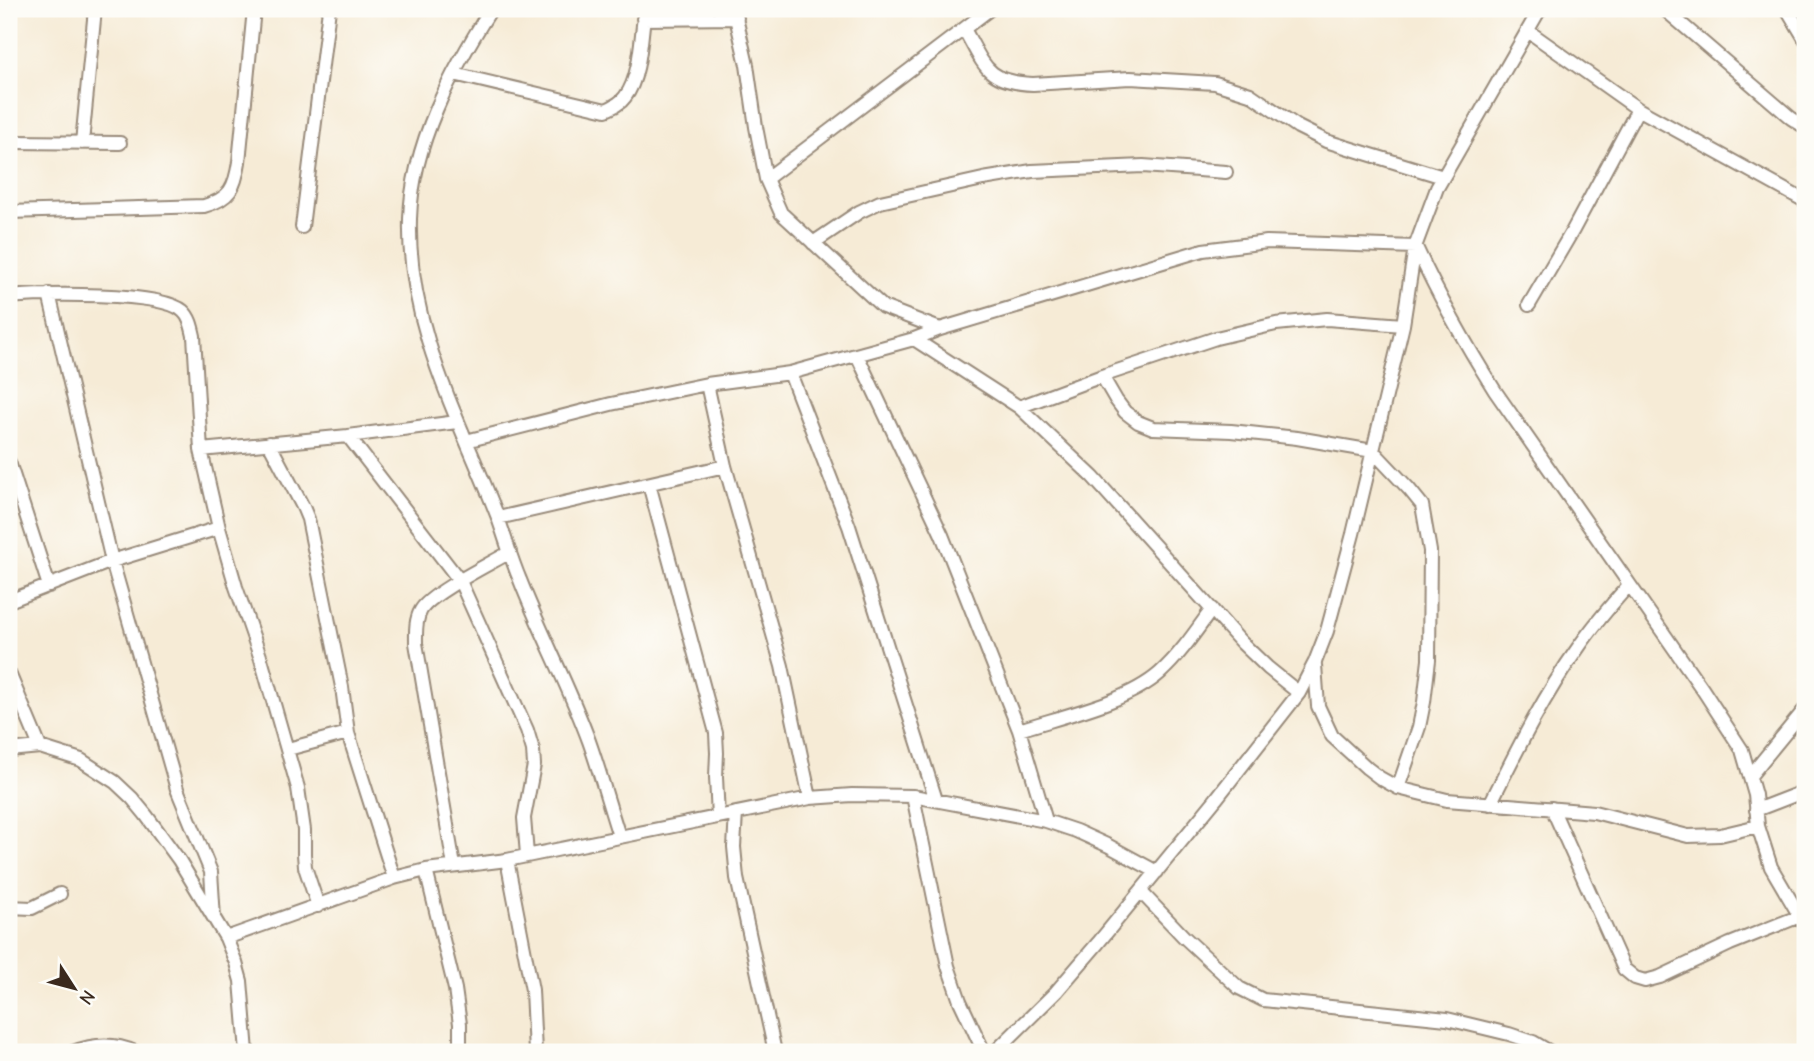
<svg xmlns="http://www.w3.org/2000/svg" width="1814" height="1061" font-family="'Comic Neue',sans-serif">
<style>
.lines{fill:none;stroke-linecap:round;stroke-linejoin:round}
.minor-casing{stroke:#988a7a;stroke-width:16}
.minor{stroke:#fff;stroke-width:12}
</style>
<rect width="100%" height="100%" fill="#fdfcf7"/>
<filter id="ink" filterUnits="userSpaceOnUse"><feTurbulence type="fractalNoise" baseFrequency=".0143" numOctaves="2"/><feDisplacementMap in="SourceGraphic" scale="14" xChannelSelector="R" yChannelSelector="G"/><feConvolveMatrix kernelMatrix="1 2 1 2 8 2 1 2 1" color-interpolation-filters="sRGB"/></filter>
<filter id="wash" filterUnits="userSpaceOnUse"><feTurbulence type="fractalNoise" baseFrequency=".00686" numOctaves="4" result="noise"/><feDisplacementMap in="SourceGraphic" scale="28" xChannelSelector="R" yChannelSelector="G"/><feGaussianBlur stdDeviation="1.57" result="paint"/><feColorMatrix in="noise" values="0 0 0 0 0 0 0 0 0 0 0 0 0 0 0 0 0 1.4 0 .05"/><feComposite in="paint" operator="in"/></filter>
<g filter="url(#wash)">
<rect width="100%" height="100%" fill="#f6ebd6"/>
</g>
<g filter="url(#ink)">
<g class="lines">
<g class="minor-casing">
<path id="minor" d="M491,9C452,70 412,144 410,219C407,326 459,418 497,515C505,537 511,559 520,580C541,634 569,686 589,741C600,772 609,805 619,836
M734,9L747,65L756,127L766,179L781,213L883,307L940,329
M1664,9L1791,118L1805,127
M1787,9L1805,39
M643,19L737,18
M964,29C985,66 986,82 1033,84L1130,78L1215,83L1250,94L1298,127L1326,141L1443,177
M1528,31L1638,109L1805,201
M454,74L606,110C613,107 620,104 625,97C641,77 641,34 645,9
M9,142L120,143
M82,143L95,9
M766,179L990,9
M9,212L204,206C230,199 235,188 239,162L254,9
M302,227L329,9
M813,243L859,212L880,202L983,179L1032,171L1143,166L1226,172
M1416,247C1439,297 1466,345 1495,391L1703,690L1742,750L1755,795L1758,826L1771,867L1805,925
M49,294L112,561L177,789L211,872L214,918
M9,297C41,294 161,291 183,311C190,317 192,327 194,336L201,450L348,436L457,422
M1529,305L1573,230L1638,109
M914,339L1019,407L1093,477L1241,642L1268,668L1299,693
M857,355L942,535L1019,730L1046,821
M790,373L849,526L936,800
M1102,376L1116,400L1125,412L1138,422L1153,428L1231,431L1297,438L1373,451L1409,489L1422,505L1430,551L1429,660L1424,702L1419,727L1398,788
M707,384L725,466L782,666L810,798
M1019,407L1102,376L1216,338L1276,324L1327,319L1403,325
M348,436L460,581L527,730L533,750L534,765L524,818L527,855
M466,441L611,404L707,384L790,373L914,339L940,329L1203,250L1267,242L1415,247
M269,443L303,507L308,519L342,687L348,733L394,878
M201,450L219,528L236,587L261,659L298,788L304,830V854L305,867L318,906
M9,462L49,586
M649,484L716,733L717,753L716,777L718,817
M498,518L725,466
M9,601L112,561L219,528
M1315,665L1318,706L1332,736L1367,768L1380,778L1398,788L1447,800L1594,812L1688,836L1720,835L1758,826
M9,673L40,747
M1019,730C1062,716 1126,703 1160,673C1180,655 1196,631 1212,609
M288,749L348,733
M9,750L40,747L81,760L115,782L132,798L146,815L179,860L226,938L236,963L241,981L247,1052
M1750,776L1805,709
M913,796L948,966L960,1001L984,1052
M1490,804C1517,750 1543,697 1578,648C1593,626 1611,605 1629,585
M1552,808L1624,969L1635,978L1645,981L1660,977L1730,944L1805,914
M1756,810L1805,791
M736,813L734,847L737,878L775,1052
M507,860L532,990L535,1052
M454,866L416,643C416,633 415,620 421,610C431,593 490,564 510,552
M426,870L455,989L460,1024V1052
M1141,892L1184,937L1239,988L1263,1000L1447,1019L1509,1034L1533,1042L1550,1052
M9,907L32,908L60,894
M226,938L394,878L426,870L507,860L810,798L852,795L913,796L1046,821L1076,831L1109,846L1157,872
M73,1052C93,1044 115,1043 135,1052
M995,1052L1056,992L1098,943L1216,799L1299,693L1315,662L1327,631L1353,534L1403,325L1415,247L1437,188L1540,9"/>
</g>
<use href="#minor" class="minor"/>
</g>
</g>
<rect width="1814" height="1061" fill="none" stroke="#fdfcf7" stroke-width="35"/>
<g transform="translate(74 988) rotate(126)" stroke="#fdfcf7" stroke-width="5" paint-order="stroke">
<path d="M0-5L12 26L0 18L-12 26Z" fill="#3b2a1e"/>
<text y="-10" font-size="19" font-weight="bold" text-anchor="middle" fill="#3b2a1e">N</text>
</g>
</svg>
